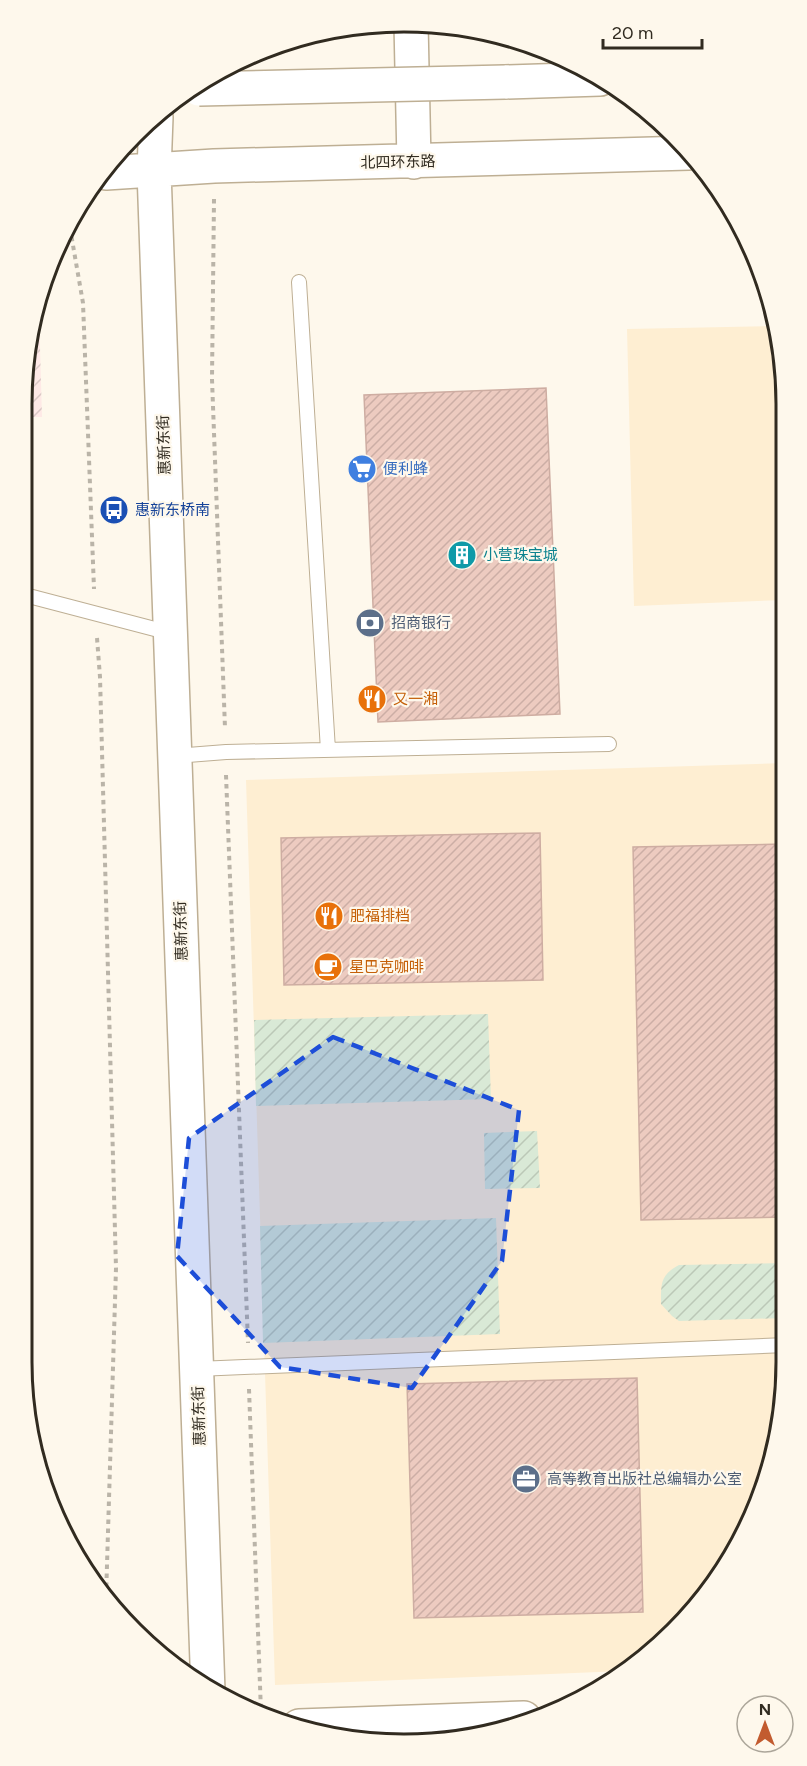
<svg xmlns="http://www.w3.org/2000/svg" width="807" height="1766" font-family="Figtree,'Noto Sans SC',sans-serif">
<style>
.built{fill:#feeed2}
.industrial{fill:url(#industrial-furrows)}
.garden{fill:url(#garden-furrows)}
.building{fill:url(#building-hatch);stroke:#ceada2;stroke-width:1.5}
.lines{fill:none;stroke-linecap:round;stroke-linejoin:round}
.lane-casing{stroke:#beaf94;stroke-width:16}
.secondary-casing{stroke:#beaf94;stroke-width:36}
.highway-casing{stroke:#beaf94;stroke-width:36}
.path{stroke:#bab4a8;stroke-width:4;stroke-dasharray:4.5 4.5;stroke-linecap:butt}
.lane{stroke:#fff;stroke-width:14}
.secondary{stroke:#fff;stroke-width:33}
.highway{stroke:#fff;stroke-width:33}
.highway-bridge-casing{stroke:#beaf94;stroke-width:36;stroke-linecap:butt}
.highway-bridge{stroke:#fff;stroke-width:33}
.marked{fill:#1d4ed8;fill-opacity:0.2;stroke:#1d4ed8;stroke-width:4.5;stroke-dasharray:12 8;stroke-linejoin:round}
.labels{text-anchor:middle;stroke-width:4.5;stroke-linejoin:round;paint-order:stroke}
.street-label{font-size:15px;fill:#312b20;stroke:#fef8ec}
.shop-label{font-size:15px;fill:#366cbe;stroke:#fef8ec;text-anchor:start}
.transit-label{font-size:15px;fill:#164399;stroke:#fef8ec;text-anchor:start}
.culture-label{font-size:15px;fill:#0d838f;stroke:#fef8ec;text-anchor:start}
.service-label{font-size:15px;fill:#4e5e75;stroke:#fef8ec;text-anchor:start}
.food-label{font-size:15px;fill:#c56008;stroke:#fef8ec;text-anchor:start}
.rim{fill:none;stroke:#312b20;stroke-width:3}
</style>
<defs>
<pattern id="industrial-furrows" width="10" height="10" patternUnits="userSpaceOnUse" patternTransform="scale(1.5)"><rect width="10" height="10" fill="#fee9e6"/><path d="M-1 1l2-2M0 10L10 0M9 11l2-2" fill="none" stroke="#dac8c5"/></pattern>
<pattern id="garden-furrows" width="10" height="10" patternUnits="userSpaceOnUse" patternTransform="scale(1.5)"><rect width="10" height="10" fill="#d9e9d6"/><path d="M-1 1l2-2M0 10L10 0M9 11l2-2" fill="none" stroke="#bbc8b7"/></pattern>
<pattern id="building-hatch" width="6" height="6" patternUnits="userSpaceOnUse" patternTransform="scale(1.5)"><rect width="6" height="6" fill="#edcbc0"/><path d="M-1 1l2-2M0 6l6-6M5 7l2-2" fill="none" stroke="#ccaea5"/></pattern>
</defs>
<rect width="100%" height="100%" fill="#fef8ec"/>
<path class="built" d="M775,326L783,353V600L634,606L627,329Z
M784,763L786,1363L757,1509L691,1615L623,1671L275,1685L246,780Z"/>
<path class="industrial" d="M39,313L42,417H21V403Z"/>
<path class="garden" d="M488,1014L491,1099L256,1106L254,1020Z
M537,1131L540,1188L485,1189L484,1133Z
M496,1218L500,1334L263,1343L260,1226Z
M786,1263V1318L679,1321L672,1316L661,1304C661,1284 660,1275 679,1265Z"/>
<path class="building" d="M546,388L560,714L378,722L364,395Z
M540,833L543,980L284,985L281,838Z
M784,844L786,1217L641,1220L633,847Z
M637,1378L643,1612L414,1618L407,1384Z"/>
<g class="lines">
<g class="lane-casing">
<path id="lane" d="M299,282L328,750
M21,594L170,633
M175,756L226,752L609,744
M197,1369L786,1345"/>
</g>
<g class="secondary-casing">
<path id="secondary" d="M411,23L414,162
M156,117L154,171L208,1691
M106,173L214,166L689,153
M299,1726L524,1718"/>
</g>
<g class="highway-casing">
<path id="highway" d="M505,82L600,79"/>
</g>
<path class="path" d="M214,199L212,379L225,728
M70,228L83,303L94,589
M97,638L100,677L116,1268L106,1598
M226,775L248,1343
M249,1389L261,1712"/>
<use href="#lane" class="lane"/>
<use href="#secondary" class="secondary"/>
<use href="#highway" class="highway"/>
<g class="highway-bridge-casing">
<path id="highway-bridge" d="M199,89L505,82"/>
</g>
<use href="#highway-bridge" class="highway-bridge"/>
</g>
<path class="marked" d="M333,1037L519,1110L502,1261L412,1388L280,1367L177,1256L189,1138Z"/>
<defs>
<g id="supermarket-disc" transform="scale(1.5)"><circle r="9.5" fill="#3f7fe0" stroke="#fef8ec"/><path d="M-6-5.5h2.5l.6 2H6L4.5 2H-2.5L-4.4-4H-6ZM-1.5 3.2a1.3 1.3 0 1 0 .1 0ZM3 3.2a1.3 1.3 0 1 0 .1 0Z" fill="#fff"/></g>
<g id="bus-disc" transform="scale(1.5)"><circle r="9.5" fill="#1a4fb4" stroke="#fef8ec"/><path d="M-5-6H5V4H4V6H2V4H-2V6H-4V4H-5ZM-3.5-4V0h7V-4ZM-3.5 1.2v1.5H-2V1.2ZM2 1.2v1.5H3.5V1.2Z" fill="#fff"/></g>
<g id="building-disc" transform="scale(1.5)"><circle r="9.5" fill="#0f9aa8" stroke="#fef8ec"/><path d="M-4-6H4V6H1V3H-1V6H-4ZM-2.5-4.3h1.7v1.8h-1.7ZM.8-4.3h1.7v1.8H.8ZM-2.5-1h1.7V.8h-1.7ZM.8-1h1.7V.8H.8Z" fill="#fff"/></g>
<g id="bank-disc" transform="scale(1.5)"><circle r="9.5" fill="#5c6f8a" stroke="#fef8ec"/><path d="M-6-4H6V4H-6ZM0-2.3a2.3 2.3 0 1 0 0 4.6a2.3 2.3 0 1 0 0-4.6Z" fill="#fff"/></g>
<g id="restaurant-disc" transform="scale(1.5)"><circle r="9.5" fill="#e8710a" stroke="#fef8ec"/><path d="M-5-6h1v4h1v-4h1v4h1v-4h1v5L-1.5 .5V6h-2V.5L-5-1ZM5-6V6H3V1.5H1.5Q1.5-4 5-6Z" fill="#fff"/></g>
<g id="cafe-disc" transform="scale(1.5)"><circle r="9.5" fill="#e8710a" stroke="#fef8ec"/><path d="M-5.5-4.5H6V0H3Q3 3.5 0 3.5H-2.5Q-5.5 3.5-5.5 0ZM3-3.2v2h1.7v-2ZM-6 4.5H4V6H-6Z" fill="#fff"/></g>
<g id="office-disc" transform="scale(1.5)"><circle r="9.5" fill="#5c6f8a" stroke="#fef8ec"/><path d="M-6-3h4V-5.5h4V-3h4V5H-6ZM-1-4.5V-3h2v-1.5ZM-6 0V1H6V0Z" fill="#fff"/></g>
</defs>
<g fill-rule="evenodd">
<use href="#supermarket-disc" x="362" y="469"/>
<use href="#bus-disc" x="114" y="510"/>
<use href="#building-disc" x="462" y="555"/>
<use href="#bank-disc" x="370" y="623"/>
<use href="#restaurant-disc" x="372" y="699"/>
<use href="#restaurant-disc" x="329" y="916"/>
<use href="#cafe-disc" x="328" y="967"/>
<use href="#office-disc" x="526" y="1479"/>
</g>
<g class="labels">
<g class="street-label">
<text transform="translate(398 162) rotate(-1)" y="5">北四环东路</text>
<text transform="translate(164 445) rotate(-92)" y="5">惠新东街</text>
<text transform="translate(181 931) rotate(-92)" y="5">惠新东街</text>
<text transform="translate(199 1416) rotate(-92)" y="5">惠新东街</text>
</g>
<g class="shop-label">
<text x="383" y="474">便利蜂</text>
</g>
<g class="transit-label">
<text x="135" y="515">惠新东桥南</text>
</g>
<g class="culture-label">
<text x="483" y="560">小营珠宝城</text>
</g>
<g class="service-label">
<text x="391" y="628">招商银行</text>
<text x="547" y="1484">高等教育出版社总编辑办公室</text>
</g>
<g class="food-label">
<text x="393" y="704">又一湘</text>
<text x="350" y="921">肥福排档</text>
<text x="349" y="972">星巴克咖啡</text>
</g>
</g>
<path d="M0 0H807V1766H0ZM404 32H404A372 372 0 0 1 776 404V1362A372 372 0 0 1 404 1734H404A372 372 0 0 1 32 1362V404A372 372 0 0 1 404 32Z" fill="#fef8ec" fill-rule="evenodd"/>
<path class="rim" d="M404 32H404A372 372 0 0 1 776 404V1362A372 372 0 0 1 404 1734H404A372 372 0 0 1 32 1362V404A372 372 0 0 1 404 32Z"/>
<g transform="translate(765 1724)"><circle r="28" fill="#fef8ec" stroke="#aca69a" stroke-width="1.5"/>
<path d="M0-4.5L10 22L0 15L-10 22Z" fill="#c25b2f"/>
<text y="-9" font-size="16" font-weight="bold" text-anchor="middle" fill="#312b20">N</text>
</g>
<path d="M603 39v9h99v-9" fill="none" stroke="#312b20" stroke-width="3"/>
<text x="612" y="39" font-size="18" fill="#312b20" stroke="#fef8ec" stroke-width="4.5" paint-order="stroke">20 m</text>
</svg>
